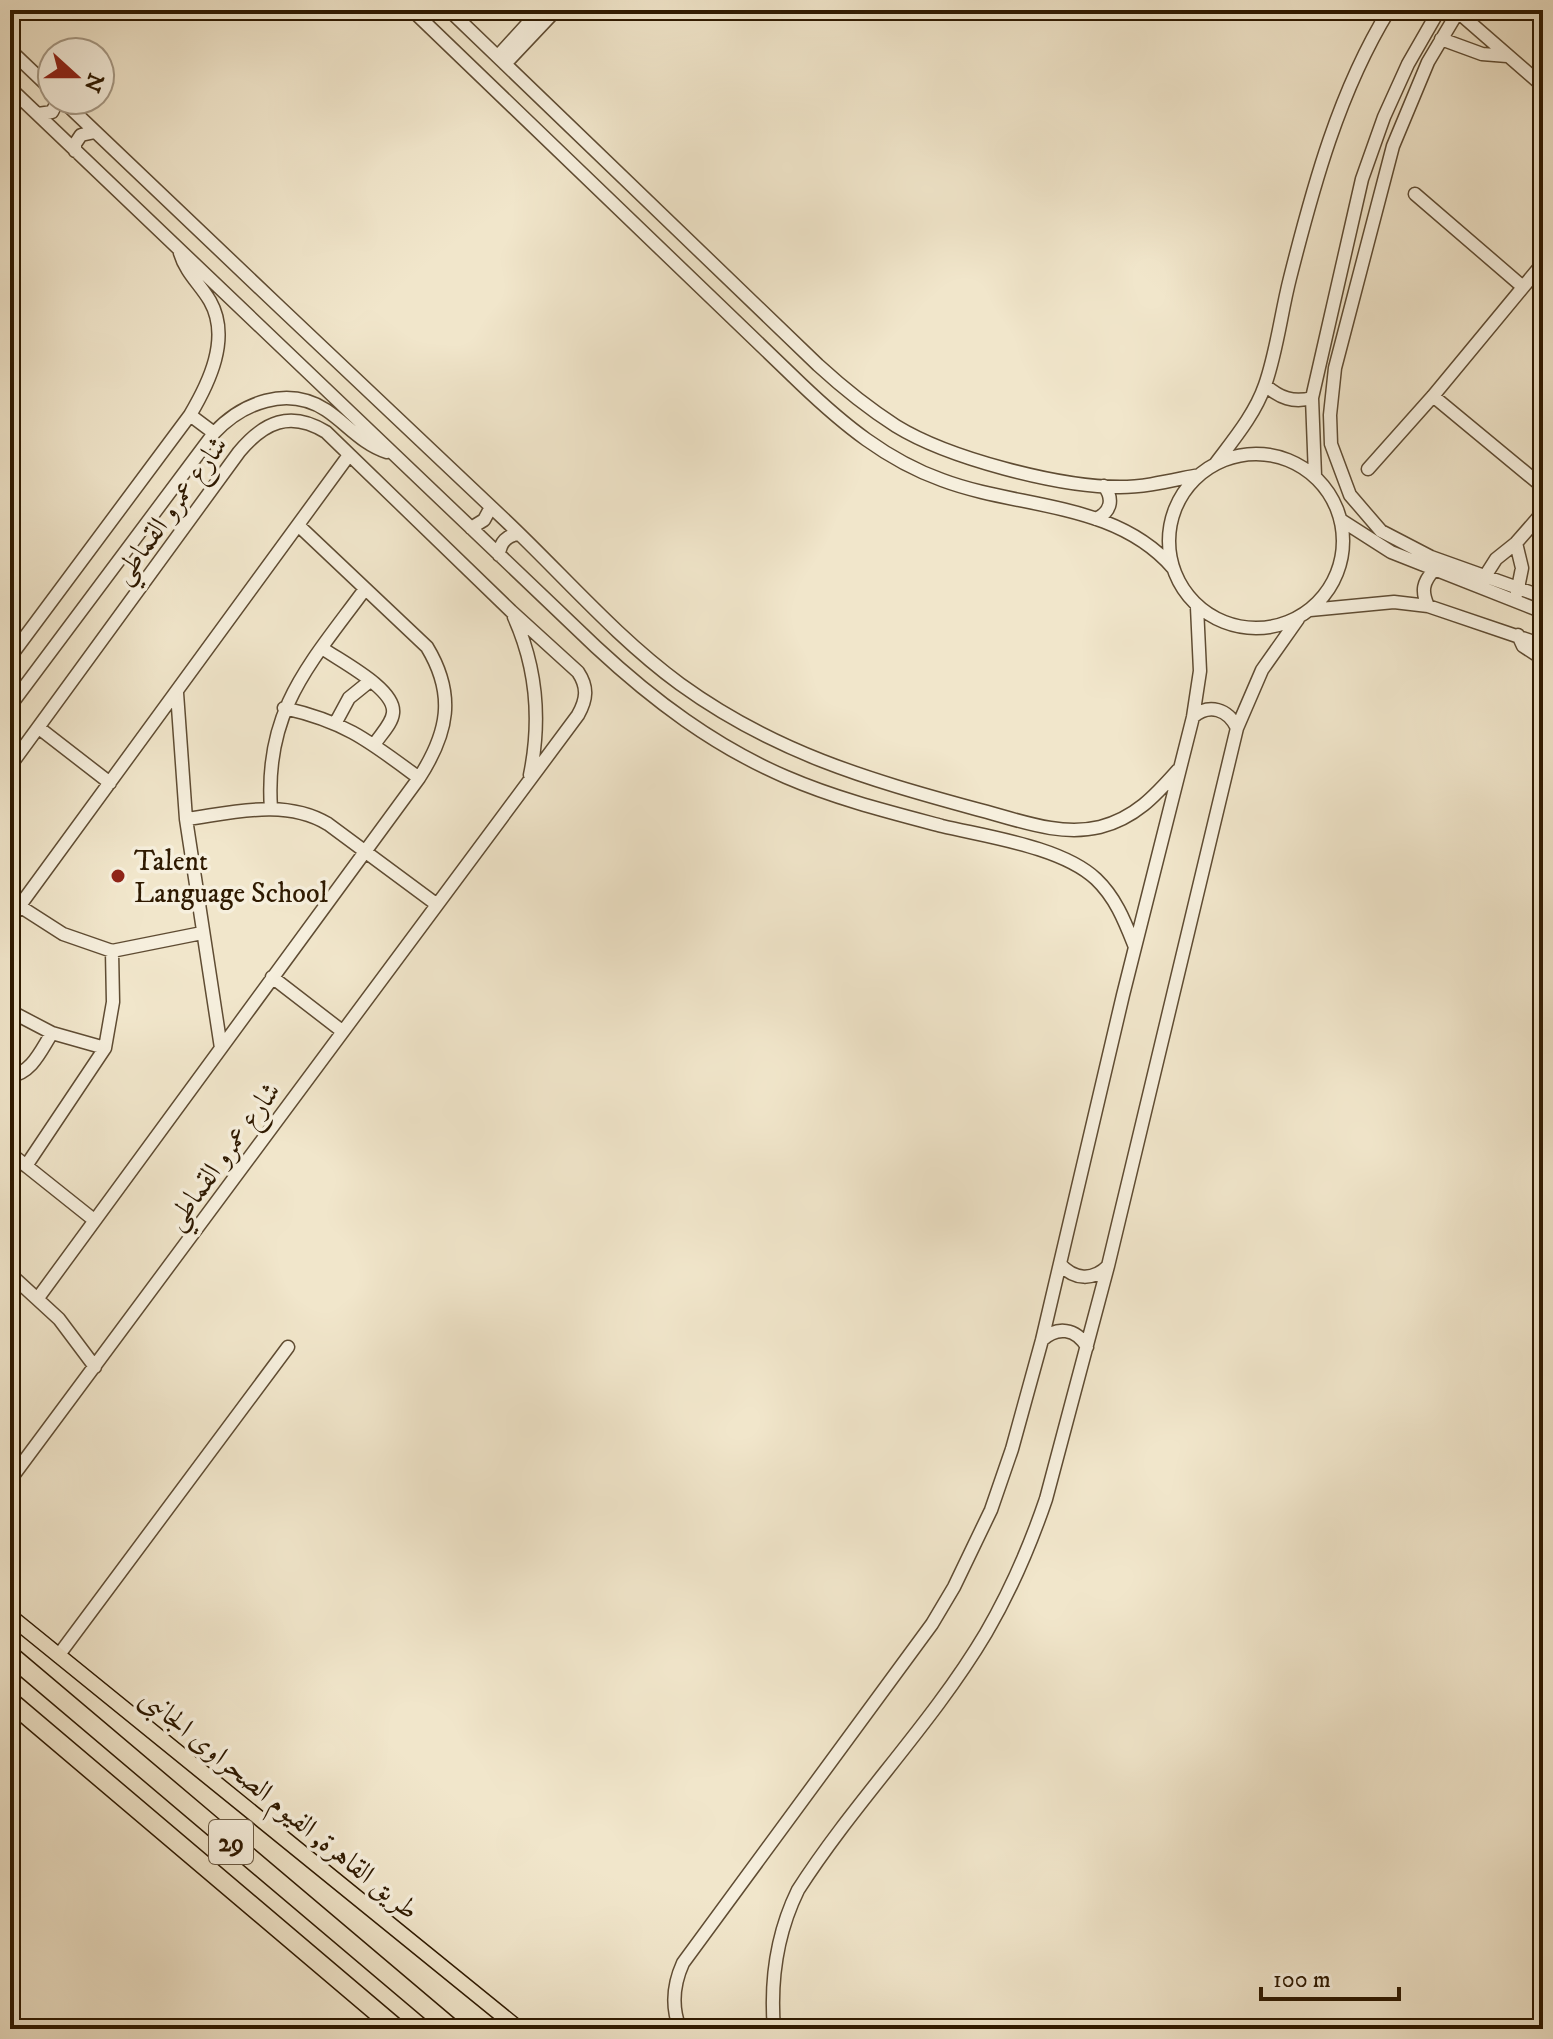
<svg xmlns="http://www.w3.org/2000/svg" width="1553" height="2039" font-family="'IM FELL DW Pica',Amiri,serif">
<style>
.lines{fill:none;stroke-linecap:round;stroke-linejoin:round}
.minor-casing{stroke:#5f4c33;stroke-width:15}
.major-casing{stroke:#2e1900;stroke-width:17}
.highway-casing{stroke:#2e1900;stroke-width:21}
.minor{stroke:#f6efdd;stroke-width:12}
.major{stroke:#f1e6cb;stroke-width:14}
.highway{stroke:#f1e6cb;stroke-width:18}
.poi-dot{fill:#8f2418;stroke:#f6efdd;stroke-width:3}
.labels{text-anchor:middle;stroke-width:7;stroke-linejoin:round;paint-order:stroke}
.shield{fill:#f6efdd;stroke:#6a5942;stroke-width:2}
.shield-label{font-size:26px;font-weight:bold;fill:#2e1900}
.street-label{font-size:28px;fill:#2e1900;stroke:#f6efdd}
.poi-label{font-size:28px;fill:#2e1900;stroke:#f6efdd;text-anchor:start}
</style>
<rect width="100%" height="100%" fill="#f1e6cb"/>
<filter id="stains"><feTurbulence type="fractalNoise" baseFrequency=".0025" numOctaves="4"/><feColorMatrix values="0 0 0 0 .2 0 0 0 0 .09 0 0 0 0 .02 0 0 0 .5 -.17"/></filter>
<radialGradient id="worn" r=".72"><stop offset=".6" stop-color="#630" stop-opacity="0"/><stop offset="1" stop-color="#630" stop-opacity=".3"/></radialGradient>
<g class="lines">
<g class="minor-casing">
<path id="minor" d="M412,10L801,384C843,424 886,460 942,480C1019,509 1115,501 1173,568
M449,10L818,365C842,387 868,408 896,426C948,458 1058,487 1120,487C1147,487 1173,480 1199,475
M1459,10L1428,62L1393,146L1335,368L1330,415L1331,444L1350,495L1381,531L1431,557L1543,597
M1458,12L1543,86
M1441,39L1482,54L1507,56
M10,50L52,90
M498,56L540,10
M505,64L556,10
M10,88L596,647C653,700 714,746 786,777C837,799 889,812 942,826C988,837 1062,847 1096,879C1116,898 1125,922 1135,947
M62,100C210,241 357,381 506,521C564,576 616,637 680,684C774,752 866,779 976,809C1016,819 1058,837 1100,827C1135,818 1155,796 1178,770
M38,114L52,112L58,100
M75,151V144L81,135L95,132
M1415,194L1523,287
M1265,385C1280,398 1293,403 1312,398
M1433,396L1543,487
M190,415L214,433
M1169 541a87 87 0 1 1 174 0a87 87 0 1 1-174 0Z
M1216,463C1234,439 1255,414 1265,385C1277,351 1281,313 1290,278C1313,187 1339,91 1389,10
M1368,469L1433,396L1543,263
M1315,476L1312,398L1362,179L1384,117L1408,64L1439,10
M1096,519C1111,512 1114,499 1104,486
M1341,520L1391,552L1543,612
M471,528L484,520L491,507
M1516,543L1522,568L1517,593
M499,555C500,542 507,535 519,534
M1482,581L1496,559L1516,543L1543,512
M1428,606C1421,591 1423,582 1434,570
M1310,610L1394,602L1428,606L1543,645
M514,617C537,668 541,721 530,775
M1518,635L1523,646L1543,659
M322,648C340,661 396,689 393,713C392,724 380,735 374,745
M10,657L190,415C209,383 231,338 210,301C200,284 186,273 180,253
M177,693L186,819L221,1048
M10,706L214,433C242,403 287,385 326,410C347,424 362,444 387,452
M284,708C346,722 369,741 419,778
M1193,717C1209,703 1228,709 1237,728
M336,722L349,698L370,681
M39,728L110,783
M10,766L239,452C264,422 290,410 326,432L511,611L578,672C588,687 587,699 578,715L10,1480
M271,809C264,710 310,664 365,589
M186,819C232,813 285,798 328,824L436,904
M10,900L63,934L112,951L202,933
M10,919L349,455
M272,977L342,1031
M10,1011L52,1033L105,1048
M10,1076C32,1073 41,1050 52,1033
M10,1153L94,1220
M26,1166L105,1048L113,1002L112,951
M1060,1264C1074,1280 1093,1281 1108,1266
M10,1274L59,1319L95,1367
M38,1298L419,778C448,733 456,695 427,647L299,526
M1042,1340C1057,1326 1076,1328 1087,1347
M58,1656L288,1347
M680,2029C671,2006 673,1985 683,1963L932,1624L954,1587L991,1510L1012,1449L1042,1340L1123,995L1193,717L1200,671L1197,607
M774,2029C770,1980 776,1935 798,1890C855,1801 932,1724 986,1633C1011,1590 1030,1546 1046,1499L1108,1266L1237,728L1262,670L1298,619"/>
</g>
<g class="major-casing">
<path id="major" d="M10,1616L519,2029"/>
</g>
<g class="highway-casing">
<path id="highway" d="M10,1655L452,2029
M10,1701L397,2029"/>
</g>
<use href="#minor" class="minor"/>
<use href="#major" class="major"/>
<use href="#highway" class="highway"/>
</g>
<circle class="poi-dot" cx="118" cy="876" r="8"/>
<g class="labels">
<rect class="shield" x="209" y="1820" width="44" height="44" rx="6"/>
<g class="shield-label">
<text x="231" y="1851">29</text>
</g>
<g class="street-label">
<text transform="translate(169 509) rotate(-54)" y="10">شارع عمرو القماطي</text>
<text transform="translate(222 1155) rotate(-54)" y="10">شارع عمرو القماطي</text>
<text transform="translate(280 1803) rotate(39)" y="10">طريق القاهرة, الفيوم الصحراوى الجانبى</text>
</g>
<g class="poi-label">
<text x="134" y="870">Talent<tspan x="134" dy="32">Language School</tspan></text>
</g>
</g>
<rect width="1553" height="2039" fill="none" stroke="#f1e6cb" stroke-width="40"/>
<rect x="12" y="12" width="1529" height="2015" fill="none" stroke="#2e1900" stroke-width="4"/>
<rect x="20" y="20" width="1513" height="1999" fill="none" stroke="#2e1900" stroke-width="2"/>
<g transform="translate(76 76) rotate(111)"><circle r="38" fill="#f6efdd" stroke="#a69985" stroke-width="2"/>
<path d="M0-6L14 30L0 20L-14 30Z" fill="#8f2418"/>
<text y="-12" font-size="22" font-weight="bold" text-anchor="middle" fill="#2e1900">N</text>
</g>
<path d="M1261 1987v12h138v-12" fill="none" stroke="#2e1900" stroke-width="4"/>
<text x="1273" y="1987" font-size="24" fill="#2e1900" stroke="#f6efdd" stroke-width="6" paint-order="stroke">100 m</text>
<rect width="100%" height="100%" filter="url(#stains)"/>
<rect width="100%" height="100%" fill="url(#worn)"/>
</svg>
